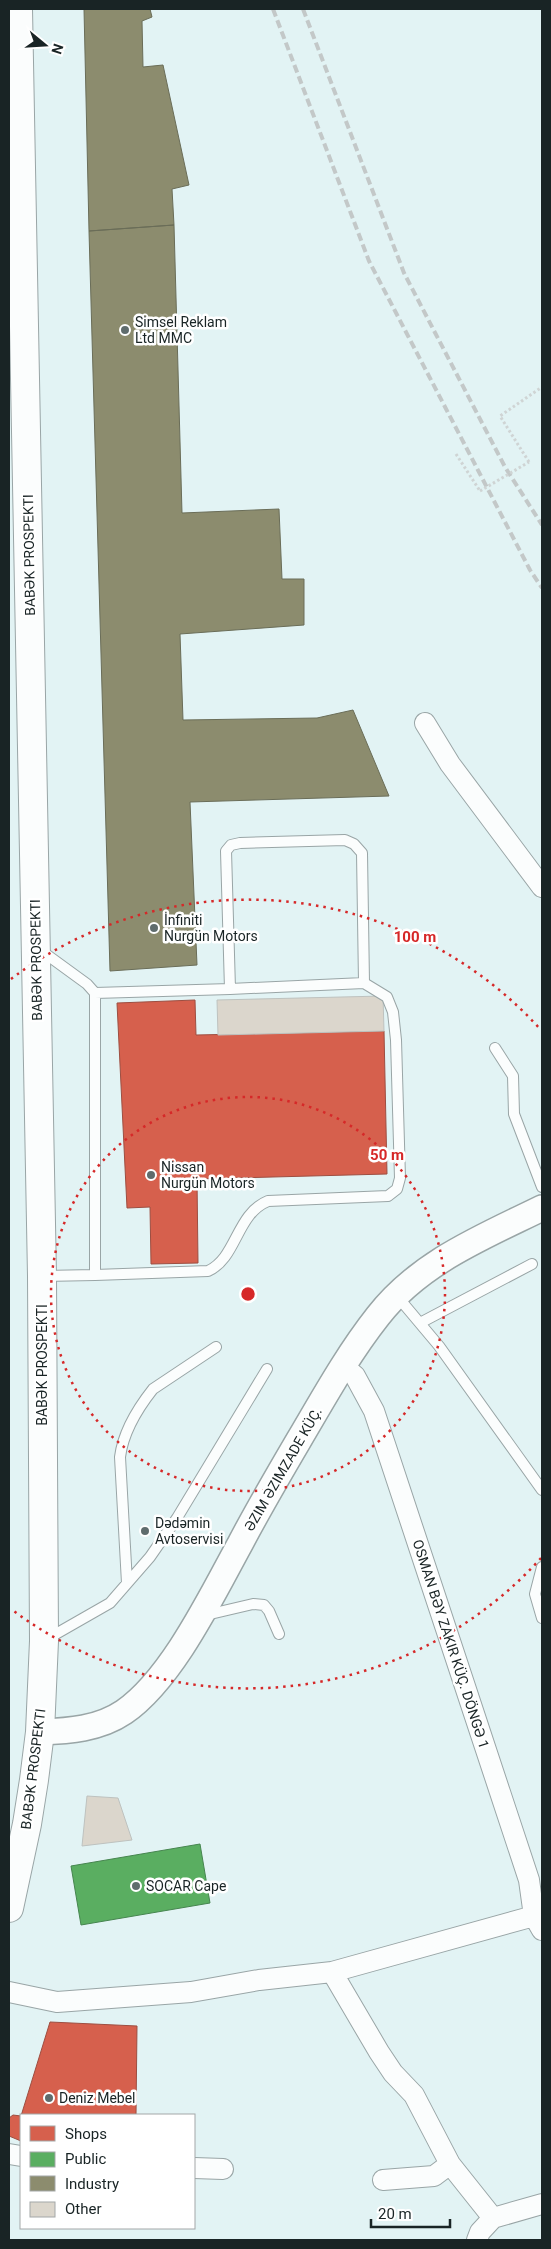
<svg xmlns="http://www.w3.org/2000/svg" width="551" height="2249" font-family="Roboto,sans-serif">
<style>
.shops{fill:#d6604d;stroke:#9d4e41}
.public{fill:#5aae61;stroke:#46854f}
.industry{fill:#8c8c6e;stroke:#6a6d58}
.building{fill:#dbd6cc;stroke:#bec2bf}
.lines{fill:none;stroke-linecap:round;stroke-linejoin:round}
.service-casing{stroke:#99a5a6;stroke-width:12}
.minor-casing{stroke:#99a5a6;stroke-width:22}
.tertiary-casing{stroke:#99a5a6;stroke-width:28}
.primary-casing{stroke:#99a5a6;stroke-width:30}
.path{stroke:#cfd4d4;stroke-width:3;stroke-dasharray:2.5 2.5;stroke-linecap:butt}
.service{stroke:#fbfdfd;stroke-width:10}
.minor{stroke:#fbfdfd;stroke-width:20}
.tertiary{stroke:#fbfdfd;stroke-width:25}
.primary{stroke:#fbfdfd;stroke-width:28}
.rail{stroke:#c3c8c8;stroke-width:4;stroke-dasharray:8 4;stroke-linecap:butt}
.path-bridge{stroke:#cfd4d4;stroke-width:3;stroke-dasharray:2.5 2.5;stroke-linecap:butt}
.ring{fill:none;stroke:#d62828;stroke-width:2.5;stroke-dasharray:2.5 5}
.poi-dot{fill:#5f6c6d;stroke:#fff;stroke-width:2}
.labels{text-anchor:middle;stroke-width:5;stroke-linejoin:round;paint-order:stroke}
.poi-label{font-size:14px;fill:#192425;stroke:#fff;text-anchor:start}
.street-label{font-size:14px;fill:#192425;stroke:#fff}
.centre{fill:#d62828;stroke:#fff;stroke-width:2.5}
.ring-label{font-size:15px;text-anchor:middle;font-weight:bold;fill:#d62828;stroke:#fff;stroke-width:5;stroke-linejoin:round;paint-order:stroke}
</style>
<rect width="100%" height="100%" fill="#e2f3f4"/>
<path class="shops" d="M195,1000L196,1035L384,1031L387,1174L197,1179L198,1263L151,1264L150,1207L127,1208L117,1003Z
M50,2022L137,2026L136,2115H21V2141L9,2136V2118L13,2115L21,2116Z"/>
<path class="public" d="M200,1844L210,1903L81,1925L71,1866Z"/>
<path class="industry" d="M84,9H150L152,17L142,21L143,67L163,65L189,185L172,189L174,225L89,231Z
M174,225L182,513L279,509L282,579H304V625L180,634L183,720L317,718L353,710L389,796L190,802L197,965L110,971L89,231Z"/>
<path class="building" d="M383,996L384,1031L218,1035L217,1000Z
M87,1796L118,1798L132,1840L82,1846Z"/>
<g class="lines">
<g class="service-casing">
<path id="service" d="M39,949L87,984L95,993V1275L43,1276
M95,993L230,989
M495,1048L513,1076L514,1114L542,1187
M95,1275L208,1271C237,1258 236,1214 268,1201L388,1196L397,1189L400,1178L396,1040L393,1012L387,997L364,983L230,989L226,851L231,845L240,843L345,840L354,844L362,853L364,983
M397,1296L439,1346L542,1490
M420,1323L532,1264
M542,1567L535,1594L542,1618
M127,1583L120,1457C123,1433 138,1408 153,1389L216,1347
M206,1615L253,1604L264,1605L269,1611L279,1634
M47,1639L110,1603L150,1557L177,1518L267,1369"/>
</g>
<g class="minor-casing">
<path id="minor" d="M425,723L450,764L542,887
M343,1366L355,1376L374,1411L529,1880L534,1916L542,1930
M332,1972L379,2052L393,2073L414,2095L450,2164L493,2218L542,2204
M9,1992L57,2002L191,1992L259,1980L332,1972L534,1916
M9,2154L21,2156
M194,2168L223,2169
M383,2180L434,2176L450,2164
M477,2240L480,2232L493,2218"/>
</g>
<g class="tertiary-casing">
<path id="tertiary" d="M40,1732C69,1731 99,1729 124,1712C172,1679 212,1595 240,1544C262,1502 286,1462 310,1421C331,1385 352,1349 378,1316C420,1262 483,1237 542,1208"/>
</g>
<g class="primary-casing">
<path id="primary" d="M9,1908L27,1824L34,1780L40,1732L44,1641L42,1276L18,9"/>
</g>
<path class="path" d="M456,454L480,491
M529,462L500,416L542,387"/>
<use href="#service" class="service"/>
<use href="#minor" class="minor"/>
<use href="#tertiary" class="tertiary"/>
<use href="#primary" class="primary"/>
<path class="rail" d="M273,9L369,261L530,570L542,588
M303,9L404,273L505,467L542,525"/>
<path class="path-bridge" d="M480,491L529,462"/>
</g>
<g class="ring">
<circle cx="248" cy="1294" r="197"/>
<path d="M541 1558A394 394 0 0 1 11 1609M11 979A394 394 0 0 1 541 1030"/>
</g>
<g class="poi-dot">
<circle cx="125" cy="330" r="5"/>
<circle cx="154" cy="928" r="5"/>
<circle cx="151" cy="1175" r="5"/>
<circle cx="145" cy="1531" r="5"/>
<circle cx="136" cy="1886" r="5"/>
<circle cx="49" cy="2098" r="5"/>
</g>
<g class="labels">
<g class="poi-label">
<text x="135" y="327">Simsel Reklam<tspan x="135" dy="16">Ltd MMC</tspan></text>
<text x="164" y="925">İnfiniti<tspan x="164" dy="16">Nurgün Motors</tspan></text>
<text x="161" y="1172">Nissan<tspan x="161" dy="16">Nurgün Motors</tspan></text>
<text x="155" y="1528">Dədəmin<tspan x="155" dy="16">Avtoservisi</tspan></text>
<text x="146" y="1891">SOCAR Cape</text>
<text x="59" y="2103">Deniz Mebel</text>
</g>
<g class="street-label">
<text transform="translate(29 555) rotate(-91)" y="5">BABƏK PROSPEKTI</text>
<text transform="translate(36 960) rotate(-91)" y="5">BABƏK PROSPEKTI</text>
<text transform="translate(42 1365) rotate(-90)" y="5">BABƏK PROSPEKTI</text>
<text transform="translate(283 1469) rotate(-60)" y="5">ƏZIM ƏZIMZADE KÜÇ.</text>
<text transform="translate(451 1644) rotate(72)" y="5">OSMAN BƏY ZAKIR KÜÇ. DÖNGƏ 1</text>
<text transform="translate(33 1769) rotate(-83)" y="5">BABƏK PROSPEKTI</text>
</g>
</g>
<circle cx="248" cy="1294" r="8" class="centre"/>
<g class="ring-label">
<text x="415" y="942">100 m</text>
<text x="387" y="1160">50 m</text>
</g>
<rect width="551" height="2249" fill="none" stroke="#192425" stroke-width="20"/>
<rect x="20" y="2114" width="175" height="115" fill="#ffffff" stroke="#a3a7a8"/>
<rect x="30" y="2126" width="25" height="15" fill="#d6604d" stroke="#a3a7a8"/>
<text x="65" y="2139" font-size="15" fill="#192425">Shops</text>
<rect x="30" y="2152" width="25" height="15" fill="#5aae61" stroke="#a3a7a8"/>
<text x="65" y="2164" font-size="15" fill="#192425">Public</text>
<rect x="30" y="2176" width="25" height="15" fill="#8c8c6e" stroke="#a3a7a8"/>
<text x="65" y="2189" font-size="15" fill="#192425">Industry</text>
<rect x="30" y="2202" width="25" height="15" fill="#dbd6cc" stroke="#a3a7a8"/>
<text x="65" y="2214" font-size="15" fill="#192425">Other</text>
<g transform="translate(45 45) rotate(108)" stroke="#ffffff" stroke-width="4" paint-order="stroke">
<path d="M0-4L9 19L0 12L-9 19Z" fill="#192425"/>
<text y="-8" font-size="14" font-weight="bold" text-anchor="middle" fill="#192425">N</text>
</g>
<path d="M371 2219v8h79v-8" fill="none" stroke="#192425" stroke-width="2.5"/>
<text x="378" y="2219" font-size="15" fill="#192425" stroke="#ffffff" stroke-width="4" paint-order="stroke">20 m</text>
</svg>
